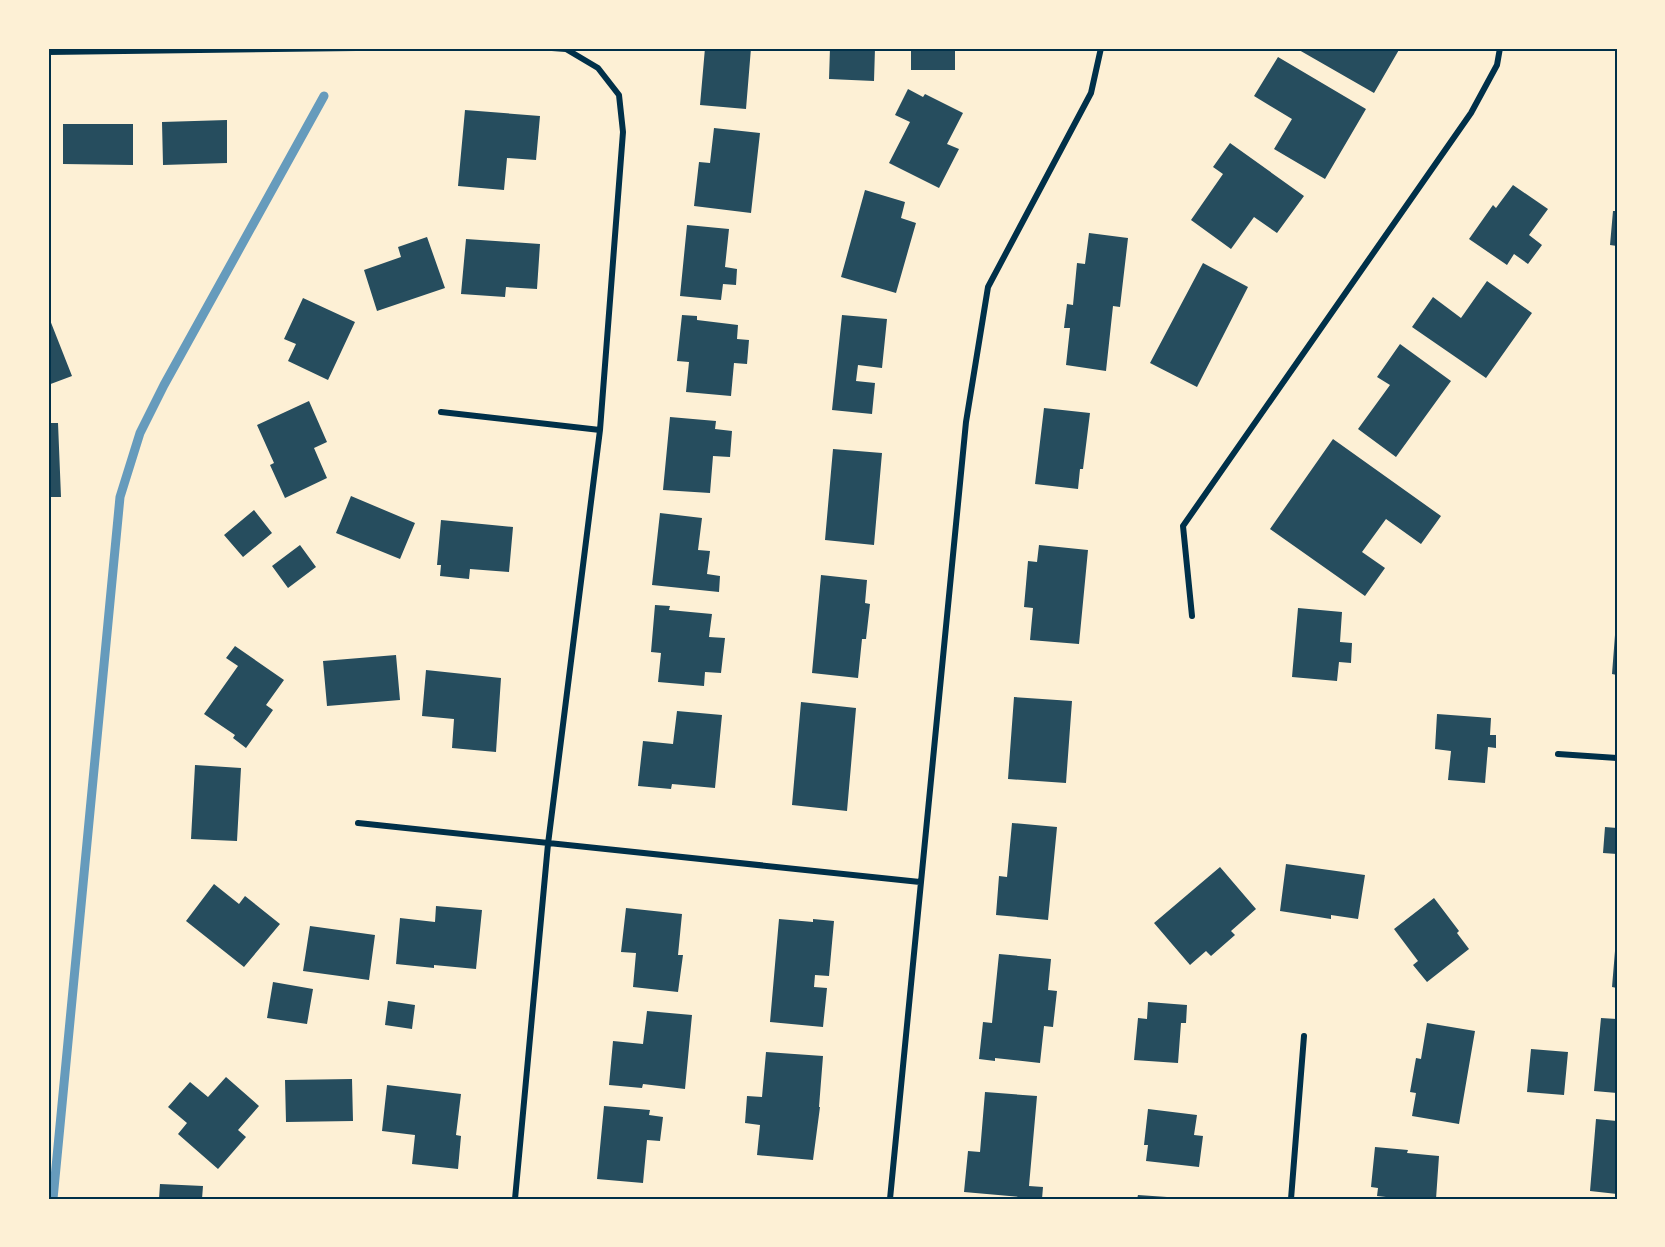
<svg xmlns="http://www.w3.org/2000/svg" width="1665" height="1247" font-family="Karla,sans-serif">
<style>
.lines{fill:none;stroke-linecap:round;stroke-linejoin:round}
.stream{stroke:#669bbc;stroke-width:9}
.building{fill:#264d5e}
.minor{stroke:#003049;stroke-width:6}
.neatline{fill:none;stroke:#003049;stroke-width:2}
</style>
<rect width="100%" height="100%" fill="#fdf0d5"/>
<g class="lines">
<path class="stream" d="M53,1199L120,497L140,433L164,385L324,96"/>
</g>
<path class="building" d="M705,48H751L746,109L700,105Z
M830,48H875L874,81L829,79Z
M911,48H955V70H911Z
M1301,48H1400L1374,93L1299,50Z
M1278,57L1366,109L1325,179L1274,149L1292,119L1254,96Z
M908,89L923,97L925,94L963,113L947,144L959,149L939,188L889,163L910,122L895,115Z
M465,110L540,116L536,160L507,158L504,190L458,186Z
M227,120V163L163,165L162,122Z
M63,124H133V165L63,164Z
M714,128L760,133L751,213L694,206L699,162L710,163Z
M1230,143L1304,196L1277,233L1254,217L1231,249L1191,220L1223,174L1213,167Z
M1513,185L1548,209L1529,235L1542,245L1528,264L1514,254L1507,265L1469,239L1493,205L1496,208Z
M865,190L905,202L901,218L916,223L896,293L841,277Z
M1613,211H1617V246L1610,245Z
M687,225L729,229L725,267L737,269L736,285L723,284L721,300L680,296Z
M1089,233L1128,238L1120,307L1113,306L1106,371L1066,365L1070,328H1064L1067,304L1073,305L1077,263L1085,264Z
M427,237L445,288L377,311L364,270L401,257L398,247Z
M466,239L540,244L537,289L506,287L505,297L461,294Z
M1203,263L1248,287L1197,387L1150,363Z
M1487,281L1532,313L1486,378L1412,327L1433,297L1461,318Z
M303,298L355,322L328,380L288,361L296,344L284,339Z
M48,315L72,376L48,385Z
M682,315L697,316V320L738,325L737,339L749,340L747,364L734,363L731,396L686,392L689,362L677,361Z
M842,315L887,319L882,368L858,365L856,381L875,383L872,414L832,410Z
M1400,344L1451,381L1396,457L1358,429L1390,385L1377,377Z
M309,401L327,442L314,448L327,478L285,498L270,465L274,463L257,425Z
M1044,408L1090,413L1083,469H1080L1078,489L1035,484Z
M670,417L716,421L715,429L732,431L730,457L713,456L710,493L663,490Z
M48,423H58L61,497H48Z
M1333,439L1441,516L1421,544L1386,519L1362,552L1385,568L1365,596L1270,529Z
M833,449L882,453L874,545L825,540Z
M351,496L415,523L400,559L336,533Z
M254,510L272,533L243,557L224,535Z
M660,513L702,518L698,550L710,551L707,574L720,576L719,592L652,585Z
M441,520L513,527L509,572L470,569L469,579L440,576L441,565H437Z
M300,545L316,567L288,588L272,566Z
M1039,545L1088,550L1079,644L1030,640L1033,608L1024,607L1028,561L1037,562Z
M821,575L867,580L865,603L870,604L866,639H862L858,678L812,673Z
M655,605L670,606L669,610L712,614L709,637L725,638L721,673L705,672L704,686L658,682L661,653L651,652Z
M1298,608L1342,612L1340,642L1352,643L1351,663L1339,662L1337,681L1292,677Z
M1615,635H1617V675L1612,674Z
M235,646L284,680L266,705L273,710L246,748L233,738L235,735L204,714L238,666L226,658Z
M396,655L400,700L327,706L323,661Z
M426,670L501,678L496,752L452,748L454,719L422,716Z
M1014,697L1072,701L1066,783L1008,779Z
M801,702L856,708L847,811L792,805Z
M677,711L722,715L715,788L672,784L671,789L638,786L643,741L673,744Z
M1437,714L1491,718L1490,735H1496V748L1488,747L1485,783L1448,780L1451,751L1435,749Z
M195,765L241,768L237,841L191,839Z
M1012,823L1057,827L1048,920L996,915L999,876L1007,877Z
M1605,827L1617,828V854L1603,853Z
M1286,864L1365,875L1358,919L1331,915V919L1280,911Z
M1220,867L1256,909L1231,931L1235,935L1211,956L1206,951L1190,965L1154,923Z
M214,884L239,904L245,896L280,924L244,967L186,921Z
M1434,898L1459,931L1457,933L1469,949L1427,982L1413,965L1418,961L1394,929Z
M436,906L482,910L476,969L434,965V968L396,964L400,918L435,922Z
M626,908L682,914L678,955H683L678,992L633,987L636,953L621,952Z
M779,919L813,922V919L834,921L829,976L815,975L814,987L827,988L823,1027L770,1022Z
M310,926L375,935L369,980L303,971Z
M1615,951H1617V988L1612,987Z
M999,954L1051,959L1048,990L1057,991L1053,1027L1044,1026L1040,1063L995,1058V1061L979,1059L983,1022L992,1023Z
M273,982L313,989L307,1024L267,1018Z
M388,1001L415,1005L412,1029L385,1025Z
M1148,1002L1187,1005L1186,1023H1181L1178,1063L1134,1060L1138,1018L1147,1019Z
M647,1011L692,1015L685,1089L643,1084L642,1088L609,1085L613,1041L643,1044Z
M1601,1018L1617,1019V1093L1594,1091Z
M1427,1023L1475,1031L1459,1124L1412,1116L1416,1093L1410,1092L1416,1058L1421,1059Z
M1531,1049L1568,1052L1564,1095L1527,1092Z
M766,1052L823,1056L819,1107H820L813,1160L757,1155L760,1125L745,1123L747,1096L762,1097Z
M226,1077L259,1106L238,1130L246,1137L218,1169L178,1134L187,1123L168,1107L190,1082L208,1097Z
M352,1079L353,1121L286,1122L285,1080Z
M387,1085L461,1094L456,1135L461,1136L458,1169L412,1164L415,1135L382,1131Z
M985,1092L1037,1096L1029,1186L1043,1187L1042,1199L964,1192L968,1151L980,1152Z
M604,1106L650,1110L649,1115L663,1117L660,1141L647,1140L643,1183L597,1179Z
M1148,1109L1197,1115L1194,1135L1203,1136L1199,1167L1146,1161L1148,1145H1144Z
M1596,1119L1617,1121V1194L1590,1191Z
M1375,1147L1408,1150L1407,1153L1439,1156L1436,1199H1386V1197L1377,1196L1378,1188L1371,1187Z
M160,1184L203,1186L202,1199H159Z
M1138,1195L1167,1197V1199H1137Z"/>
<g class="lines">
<path class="minor" d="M48,52L356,48
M441,412L600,430
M1192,616L1183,526L1471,113L1497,65L1500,48
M1558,754L1617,758
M358,823L920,882
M515,1199L548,844L600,430L623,132L619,95L598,68L566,49L552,48
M890,1199L966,422L988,287L1091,93L1101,48
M1291,1199L1304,1036"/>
</g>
<rect width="1665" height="1247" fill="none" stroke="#fdf0d5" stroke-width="99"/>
<rect x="50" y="50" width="1566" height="1148" class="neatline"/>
</svg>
